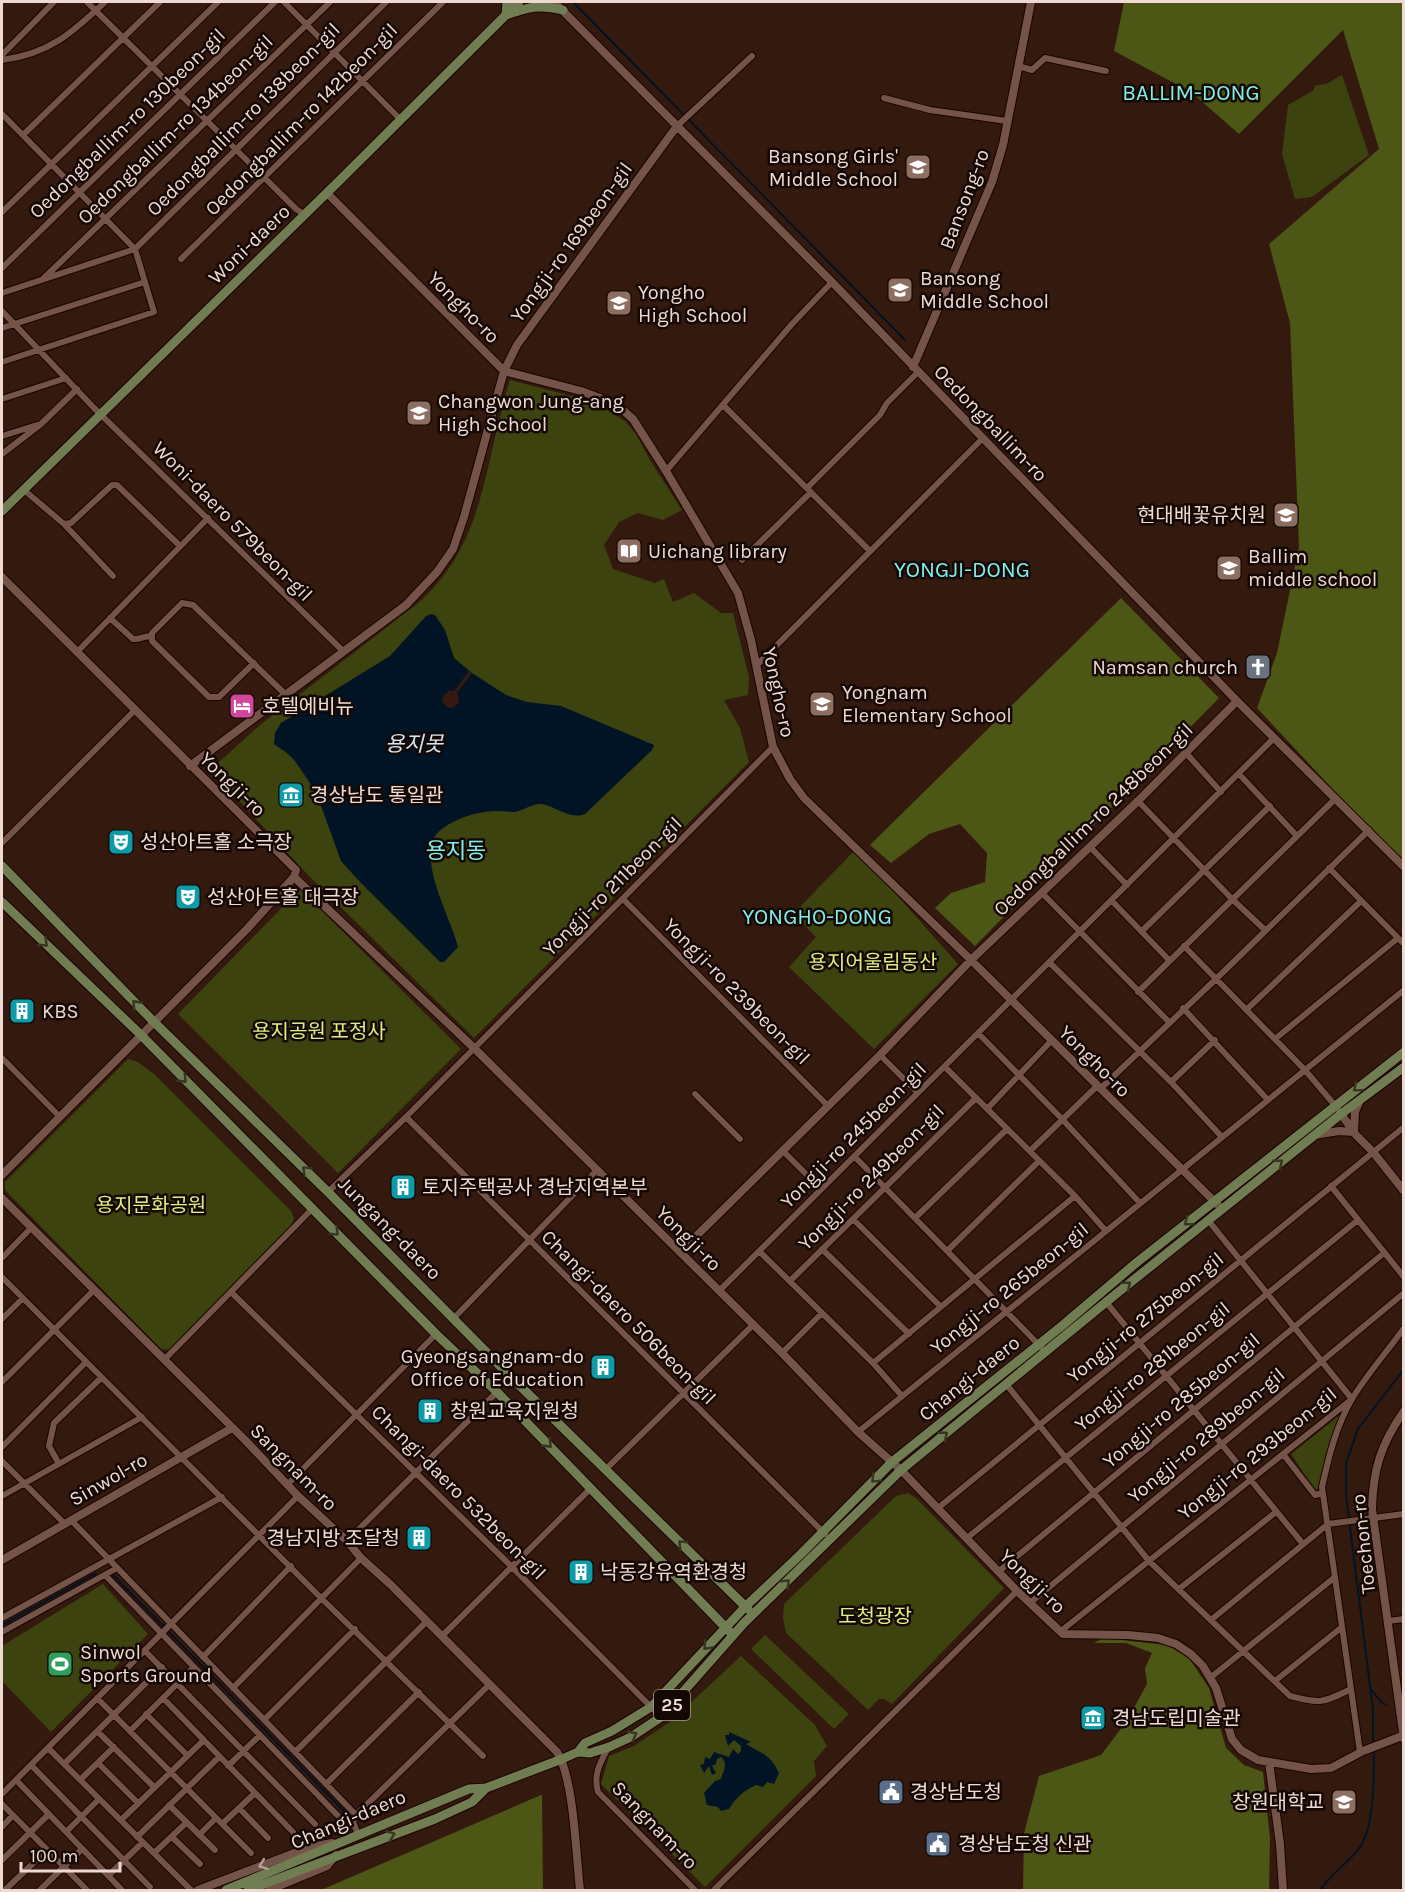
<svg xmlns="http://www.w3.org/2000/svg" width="1405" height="1892" font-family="Karla,'Noto Sans KR',sans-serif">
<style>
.green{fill:#3c430e}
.forest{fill:#4c5615}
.water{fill:#011425}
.pier{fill:#34190f}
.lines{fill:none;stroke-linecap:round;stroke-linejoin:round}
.stream{stroke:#011425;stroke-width:2}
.street-casing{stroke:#1a0300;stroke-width:8}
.secondary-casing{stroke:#1a0300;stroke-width:10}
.primary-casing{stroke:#1a0300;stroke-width:11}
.street{stroke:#745448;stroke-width:6}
.secondary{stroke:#745448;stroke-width:8}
.primary{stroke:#707c51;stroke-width:9}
.oneway{stroke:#383623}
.oneway2{stroke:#b79e94}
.labels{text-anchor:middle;stroke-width:5;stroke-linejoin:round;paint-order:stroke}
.shield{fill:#130804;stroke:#ac9b95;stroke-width:1.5}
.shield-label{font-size:18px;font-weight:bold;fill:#eedad3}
.street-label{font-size:20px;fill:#eedad3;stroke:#130804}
.poi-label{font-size:20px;fill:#eedad3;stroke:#130804;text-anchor:start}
.park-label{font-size:20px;fill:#dcef80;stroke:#130804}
.water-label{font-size:21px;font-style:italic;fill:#d5e6f5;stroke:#130804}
.quarter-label{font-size:22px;fill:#82eeeb;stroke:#130804}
</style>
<rect width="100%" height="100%" fill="#34190f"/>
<path class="green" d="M1342,75L1369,155L1312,197L1295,199L1282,154L1288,105L1314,90V86L1326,84Z
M510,380L594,402L625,421L636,434L650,460L682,510L663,520L638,513L619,522L604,545L613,569L655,583L664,579L673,602L694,593L721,613H733L749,677L748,695L724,700L740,728L749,762L474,1038L309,876L218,778L219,762L260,725L417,604C474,554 481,495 498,425C502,410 505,395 510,380Z
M856,849L958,964L874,1049L789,967L816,937L793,914Z
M300,889L461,1049L338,1173L178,1014Z
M128,1059L138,1062L154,1074L291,1211L294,1218L292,1225L170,1350L161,1349L5,1190V1182Z
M1341,1414L1329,1448L1318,1489L1315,1490L1291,1454Z
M908,1493L916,1498L1004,1588L892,1704L884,1699H879L868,1710L786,1633L783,1619L784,1604L896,1496Z
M103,1584L148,1634L51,1732L2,1681V1646Z
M765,1635L849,1714L834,1729L751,1649Z
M741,1656L815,1725L827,1746L814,1761L816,1776L705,1887L601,1784L609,1756L634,1746L670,1722Z"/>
<path class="forest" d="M1124,2H1403V859L1367,826L1257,708L1277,653L1299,547L1290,323L1269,244L1379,149L1343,30L1239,134L1191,92L1114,51Z
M1121,598L1219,698L975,946L935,908L951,893L985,882L987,853L960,824L929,834L891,863L870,845Z
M1103,1638L1167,1645L1189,1658L1209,1688L1226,1748L1244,1765L1263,1772L1270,1838L1269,1890H1023L1024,1833L1039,1776L1101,1755L1126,1722L1147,1684L1145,1668L1152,1653L1126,1643H1094Z
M542,1795L543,1890H321L541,1795Z"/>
<path class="water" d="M431,614L435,615L445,630L454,658L472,673L506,695L527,702L561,706L654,745L652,750L585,814C570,820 557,807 542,804C531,803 521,813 511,812C491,809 471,813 453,822C447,825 438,831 435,836C419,864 451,918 458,947L444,962H440L360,882L341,861L316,792L295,761L287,753L274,744L275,733L281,723L390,656L426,616Z
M729,1732L751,1742L746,1744C762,1754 770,1754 779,1773L774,1784L767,1782L763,1787L756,1785C744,1791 736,1797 729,1809L721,1811L718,1807L707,1805L704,1793L715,1781L721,1779C723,1771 729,1764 721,1757L717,1759L716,1764L712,1766L716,1773L712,1775L709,1766L704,1773L700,1765L704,1764L705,1757L710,1759L714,1752L729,1757L733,1749L738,1754L741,1751V1746L734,1740L728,1746L725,1735H729Z"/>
<path class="pier" d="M469,671L472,673L457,693L459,698L458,704L452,708L447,707L442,701L443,696L449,691H454Z"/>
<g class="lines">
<path class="stream" d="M573,2L905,340
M114,1576L345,1812
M2,1625L96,1573
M1372,1690L1380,1701L1386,1705
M1373,1744V1710L1346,1495V1463L1358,1429L1404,1369
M1320,1890C1331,1875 1346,1864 1358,1850C1375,1829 1374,1776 1374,1750"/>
<g class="street-casing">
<path id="street" d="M87,2L296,209L305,215
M284,2L401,120
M2,55L54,2
M2,60C49,54 72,33 105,2
M1018,66L1032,70L1045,58L1106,71
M884,98L930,110L1007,121
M2,114L135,249L154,312L2,362
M677,126L752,56
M23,135L160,2
M2,212L218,2
M181,259L443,2
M2,268L275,2
M44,278L330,2
M2,293L135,249L386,2
M2,311L94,408L343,651
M2,328L145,282
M2,399L66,378
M723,405L870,551
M2,436L37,425
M2,454L41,424L77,389
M666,471L792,324L832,282
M807,488L880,415L887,403L918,372
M24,490L64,524L71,523L112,485H117L180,546
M64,524L113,576
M742,560L811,492
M110,618L133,639C140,640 144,635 152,637
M152,637V633L182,603L193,605L285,694
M152,637V641L209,697H219L254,663
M77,652L208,518
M756,666L983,438
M1186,753L1221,792
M1239,774L1297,836
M1138,801L1232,899L1265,930
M2,843L135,710
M1090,847L1127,885
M1329,868L1404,944
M1042,893L1169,1022
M623,899L828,1106
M1112,901L1169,960
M1142,931L1270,806
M1184,946L1305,1070L1338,1109
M1050,963L1171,1082L1222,1137
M1138,992L1335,799
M1183,1008L1268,1100
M1246,1010L1361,901
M978,1033L1062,1119L1140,1203
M1275,1039L1398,938
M880,1055L918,1093
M2,1058L60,1117
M945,1067L1075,1196L1106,1231
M1171,1082L1215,1040
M1100,1089L1216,979L1369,830
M695,1094L740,1139
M987,1109L1051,1041
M406,1117L825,1534
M783,1151L821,1189
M1030,1151L1097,1086
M855,1157L1041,1347
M1331,1186L1404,1277
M328,1192L406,1117L773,747
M915,1218L1007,1129
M853,1219L941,1307
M822,1249L909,1334
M759,1251L873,1363L902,1396
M947,1251L1039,1161
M2,1258L31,1228
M2,1277L321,1598L483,1756
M790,1281L976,1098
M719,1291L1274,738
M231,1292L513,1568L661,1717
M1106,1302L1303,1544
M454,1318L597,1170
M2,1319L23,1298
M782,1353L822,1313
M164,1360L312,1209
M873,1363L1075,1196
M2,1382L94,1290
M1006,1384L1149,1561L1290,1696C1320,1704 1323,1703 1351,1689
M858,1432L1404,990
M2,1447L86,1362
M1283,1454L1315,1495L1323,1493
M2,1461L65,1524
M59,1464L49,1446L54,1423L101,1378
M606,1469L753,1325
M287,1485L436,1334
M2,1496L142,1417
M938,1508L1404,1127
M71,1520L356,1815
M967,1538L1358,1220
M347,1541L497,1392
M998,1572L1384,1253
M105,1575L342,1820L353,1822
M1179,1589L1276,1512
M1030,1603L1404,1293
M2,1618L222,1497
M1211,1620L1328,1524L1404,1514
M1388,1621L1404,1619
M1061,1631L1352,1399L1208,1220
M2,1632L117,1568
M442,1636L591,1488
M145,1651L315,1824
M203,1657L291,1566
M1210,1678L1335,1577
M1275,1681L1342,1627
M233,1688L361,1558
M97,1698L251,1853
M163,1698L293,1832
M146,1714L187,1755
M264,1720L355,1629
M97,1731L154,1787
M130,1731L194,1667
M48,1748L191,1890
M608,1748C600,1763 593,1775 598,1792L695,1890
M295,1752L427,1621
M1360,1752L1322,1487C1329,1456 1336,1426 1352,1399C1367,1374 1387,1352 1404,1328
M98,1763L138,1803
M64,1764L162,1667
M31,1765L150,1887
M228,1766L260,1735
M16,1780L122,1890
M80,1780L114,1747
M326,1784L419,1692
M2,1794L298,1496
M2,1804L87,1890
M169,1805L215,1850
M239,1808L268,1838
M121,1820L204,1740
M222,1824L255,1793
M2,1827L13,1815
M66,1832L99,1799
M358,1834L353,1822L356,1815L490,1684
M199,1835L216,1818
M137,1837L219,1757
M172,1837L200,1864
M154,1853L186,1823
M2,1860L49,1814
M108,1876L143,1842
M5,1890L47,1850
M40,1890L82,1849
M714,1890L1017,1591"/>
</g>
<g class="secondary-casing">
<path id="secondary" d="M554,2L832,282L1237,701L1404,867
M327,193L504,371L581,391L616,404L633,419L666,471L738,593L751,640L773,747L790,779L804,798L971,960L1222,1209
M913,367L992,182L1003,145L1031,2
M2,577L296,870L294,877L474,1048L782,1353L858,1432L901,1470L1017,1591L1063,1634L1128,1635L1158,1638L1176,1644L1191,1654L1203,1666L1216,1688L1232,1739L1241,1750L1258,1760L1311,1769L1331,1768L1363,1751L1402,1736
M190,766L406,605L437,572L453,549L464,517L504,371L517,345L677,126
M1341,1114L1356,1135L1373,1152L1404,1191
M1354,1131L1355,1112L1360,1100
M1314,1135L1339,1131L1354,1132
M2,1175L247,929L294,877
M2,1198L245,1440L298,1496L347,1541L361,1558L391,1585L557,1752C574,1778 576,1856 580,1890
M680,1252L880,1055L971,960L1138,801L1237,701
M1404,1411C1381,1444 1373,1469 1372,1509L1404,1739
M2,1560L232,1428
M1269,1762L1280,1844L1283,1890
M198,1890L310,1847L332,1843
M269,1890L327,1866L336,1855"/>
</g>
<g class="primary-casing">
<path id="primary" d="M507,2L506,15C529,7 539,4 563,10
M2,511L340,180L519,2
M2,866L154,1022L328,1192L513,1379L748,1609
M2,902L141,1035L436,1334L497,1392L729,1631
M578,1752L590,1753L609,1747L631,1737L661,1717L744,1623L901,1470L1116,1294L1341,1114L1404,1067
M226,1890L469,1789L486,1788L562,1759L578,1752L585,1743L612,1731L651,1707L745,1607L801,1554L892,1462L1063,1325L1136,1263L1404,1052
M248,1890L435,1819L472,1802L486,1788"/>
</g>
<use href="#street" class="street"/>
<use href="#secondary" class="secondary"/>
<use href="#primary" class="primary"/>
</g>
<defs><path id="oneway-chevron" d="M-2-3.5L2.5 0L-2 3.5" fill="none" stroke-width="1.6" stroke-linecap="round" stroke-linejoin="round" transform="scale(1.5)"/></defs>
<g class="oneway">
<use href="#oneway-chevron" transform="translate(44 943) rotate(44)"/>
<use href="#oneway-chevron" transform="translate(136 1004) rotate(-134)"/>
<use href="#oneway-chevron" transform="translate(183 1079) rotate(46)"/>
<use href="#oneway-chevron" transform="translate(1357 1088) rotate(140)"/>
<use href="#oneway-chevron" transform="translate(1279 1163) rotate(-39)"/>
<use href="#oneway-chevron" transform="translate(306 1170) rotate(-136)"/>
<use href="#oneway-chevron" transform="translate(1188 1222) rotate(142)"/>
<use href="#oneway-chevron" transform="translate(335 1232) rotate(45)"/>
<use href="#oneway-chevron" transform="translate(1127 1285) rotate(-39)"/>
<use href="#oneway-chevron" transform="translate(944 1435) rotate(-39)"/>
<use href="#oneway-chevron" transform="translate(548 1444) rotate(46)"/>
<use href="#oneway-chevron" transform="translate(875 1479) rotate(135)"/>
<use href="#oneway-chevron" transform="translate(682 1544) rotate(-135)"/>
<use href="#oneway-chevron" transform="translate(786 1583) rotate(-45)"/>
<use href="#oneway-chevron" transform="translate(707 1646) rotate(133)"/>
<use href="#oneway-chevron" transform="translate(633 1735) rotate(-28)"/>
<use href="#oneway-chevron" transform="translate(391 1835) rotate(-21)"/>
</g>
<use class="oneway2" href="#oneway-chevron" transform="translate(263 1865) rotate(159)"/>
<defs>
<g id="school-square" transform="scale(1.35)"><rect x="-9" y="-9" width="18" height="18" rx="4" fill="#8d6e63" stroke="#130804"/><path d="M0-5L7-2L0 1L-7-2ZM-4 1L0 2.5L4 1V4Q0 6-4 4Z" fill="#fff"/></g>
<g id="library-square" transform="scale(1.35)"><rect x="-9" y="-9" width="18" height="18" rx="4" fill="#8d6e63" stroke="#130804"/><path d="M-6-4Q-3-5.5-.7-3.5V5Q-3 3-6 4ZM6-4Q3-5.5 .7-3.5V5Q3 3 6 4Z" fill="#fff"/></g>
<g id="church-square" transform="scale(1.35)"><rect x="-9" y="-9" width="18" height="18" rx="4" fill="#6b7280" stroke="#130804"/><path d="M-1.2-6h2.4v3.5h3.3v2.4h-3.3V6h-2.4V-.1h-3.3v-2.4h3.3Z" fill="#fff"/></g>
<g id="hotel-square" transform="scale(1.35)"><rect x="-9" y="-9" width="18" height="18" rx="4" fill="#d1479c" stroke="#130804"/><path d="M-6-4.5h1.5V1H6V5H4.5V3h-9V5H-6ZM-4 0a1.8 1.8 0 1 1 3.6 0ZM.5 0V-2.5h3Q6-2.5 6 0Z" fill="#fff"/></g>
<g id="museum-square" transform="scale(1.35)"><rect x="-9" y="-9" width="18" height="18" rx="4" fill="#0f9aa8" stroke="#130804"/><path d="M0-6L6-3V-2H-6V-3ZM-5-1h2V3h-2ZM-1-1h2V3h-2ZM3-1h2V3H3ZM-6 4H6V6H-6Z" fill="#fff"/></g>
<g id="theatre-square" transform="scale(1.35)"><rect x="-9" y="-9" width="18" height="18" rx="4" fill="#0f9aa8" stroke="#130804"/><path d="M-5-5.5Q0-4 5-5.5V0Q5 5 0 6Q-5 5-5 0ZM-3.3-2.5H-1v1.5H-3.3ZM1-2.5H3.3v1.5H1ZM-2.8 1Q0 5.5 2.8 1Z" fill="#fff"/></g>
<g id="building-square" transform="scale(1.35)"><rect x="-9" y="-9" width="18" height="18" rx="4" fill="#0f9aa8" stroke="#130804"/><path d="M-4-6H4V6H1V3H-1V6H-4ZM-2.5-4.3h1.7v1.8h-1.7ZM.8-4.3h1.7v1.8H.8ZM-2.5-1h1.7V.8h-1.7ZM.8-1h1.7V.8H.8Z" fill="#fff"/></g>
<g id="stadium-square" transform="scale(1.35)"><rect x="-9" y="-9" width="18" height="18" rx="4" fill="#2e9e5b" stroke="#130804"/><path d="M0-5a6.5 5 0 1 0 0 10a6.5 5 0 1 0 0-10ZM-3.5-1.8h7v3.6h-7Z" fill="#fff"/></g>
<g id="civic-square" transform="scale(1.35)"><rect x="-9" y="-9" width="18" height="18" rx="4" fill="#5c6f8a" stroke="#130804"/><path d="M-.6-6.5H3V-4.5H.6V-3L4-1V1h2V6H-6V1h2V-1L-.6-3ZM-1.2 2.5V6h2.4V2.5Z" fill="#fff"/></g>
<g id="university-square" transform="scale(1.35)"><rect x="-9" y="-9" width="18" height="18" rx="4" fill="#8d6e63" stroke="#130804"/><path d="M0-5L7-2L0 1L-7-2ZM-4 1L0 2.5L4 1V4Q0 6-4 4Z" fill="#fff"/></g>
</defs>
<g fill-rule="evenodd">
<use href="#school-square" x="918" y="167"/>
<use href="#school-square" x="900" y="290"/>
<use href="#school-square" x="619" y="303"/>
<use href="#school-square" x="419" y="413"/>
<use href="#school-square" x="1286" y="515"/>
<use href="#library-square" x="629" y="551"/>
<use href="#school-square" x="1229" y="568"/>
<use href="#church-square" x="1258" y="667"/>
<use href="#school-square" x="822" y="704"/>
<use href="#hotel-square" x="242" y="706"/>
<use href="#museum-square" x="291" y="795"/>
<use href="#theatre-square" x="121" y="842"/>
<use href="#theatre-square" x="188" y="897"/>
<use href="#building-square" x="22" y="1011"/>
<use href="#building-square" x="403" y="1187"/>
<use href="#building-square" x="603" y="1367"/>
<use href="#building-square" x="430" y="1411"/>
<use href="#building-square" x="419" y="1538"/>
<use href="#building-square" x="581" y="1572"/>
<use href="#stadium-square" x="60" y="1664"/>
<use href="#museum-square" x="1093" y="1718"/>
<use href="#civic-square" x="891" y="1792"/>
<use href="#university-square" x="1344" y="1802"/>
<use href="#civic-square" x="938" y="1844"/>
</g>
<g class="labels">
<rect class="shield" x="654" y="1690" width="36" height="30" rx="4.5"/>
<g class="shield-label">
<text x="672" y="1711">25</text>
</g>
<g class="street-label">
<text transform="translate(243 119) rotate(-45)" y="7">Oedongballim-ro 138beon-gil</text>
<text transform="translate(301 119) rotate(-45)" y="7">Oedongballim-ro 142beon-gil</text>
<text transform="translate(127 123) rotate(-44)" y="7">Oedongballim-ro 130beon-gil</text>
<text transform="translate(175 129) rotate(-44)" y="7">Oedongballim-ro 134beon-gil</text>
<text transform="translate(964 199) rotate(-69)" y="7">Bansong-ro</text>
<text transform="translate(571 242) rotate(-54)" y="7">Yongji-ro 169beon-gil</text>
<text transform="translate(249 244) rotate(-44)" y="7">Woni-daero</text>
<text transform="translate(464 307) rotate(45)" y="7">Yongho-ro</text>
<text transform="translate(991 423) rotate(46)" y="7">Oedongballim-ro</text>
<text transform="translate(233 521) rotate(45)" y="7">Woni-daero 579beon-gil</text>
<text transform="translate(779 692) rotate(78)" y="7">Yongho-ro</text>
<text transform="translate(233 784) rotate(44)" y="7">Yongji-ro</text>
<text transform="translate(1093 819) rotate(-44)" y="7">Oedongballim-ro 248beon-gil</text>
<text transform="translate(612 886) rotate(-45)" y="7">Yongji-ro 211beon-gil</text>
<text transform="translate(737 991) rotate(45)" y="7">Yongji-ro 239beon-gil</text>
<text transform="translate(1095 1061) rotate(45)" y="7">Yongho-ro</text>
<text transform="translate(853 1135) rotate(-45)" y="7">Yongji-ro 245beon-gil</text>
<text transform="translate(871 1177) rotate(-45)" y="7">Yongji-ro 249beon-gil</text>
<text transform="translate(390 1228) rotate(45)" y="7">Jungang-daero</text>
<text transform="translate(689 1238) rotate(45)" y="7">Yongji-ro</text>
<text transform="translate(1009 1288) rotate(-39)" y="7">Yongji-ro 265beon-gil</text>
<text transform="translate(629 1317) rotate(45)" y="7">Changi-daero 506beon-gil</text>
<text transform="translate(1145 1317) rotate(-39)" y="7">Yongji-ro 275beon-gil</text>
<text transform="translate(1152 1366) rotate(-39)" y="7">Yongji-ro 281beon-gil</text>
<text transform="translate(969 1378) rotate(-39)" y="7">Changi-daero</text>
<text transform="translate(1181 1400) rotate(-40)" y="7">Yongji-ro 285beon-gil</text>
<text transform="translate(1206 1435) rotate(-40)" y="7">Yongji-ro 289beon-gil</text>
<text transform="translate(1257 1453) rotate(-39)" y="7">Yongji-ro 293beon-gil</text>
<text transform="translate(294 1467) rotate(45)" y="7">Sangnam-ro</text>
<text transform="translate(108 1479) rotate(-30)" y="7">Sinwol-ro</text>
<text transform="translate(459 1492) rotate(45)" y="7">Changi-daero 532beon-gil</text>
<text transform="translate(1363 1544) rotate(-96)" y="7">Toechon-ro</text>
<text transform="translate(1033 1581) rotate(44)" y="7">Yongji-ro</text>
<text transform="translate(348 1819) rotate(-23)" y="7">Changi-daero</text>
<text transform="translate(655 1825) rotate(46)" y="7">Sangnam-ro</text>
</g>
<g class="poi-label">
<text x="898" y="163" text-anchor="end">Bansong Girls'<tspan x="898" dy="23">Middle School</tspan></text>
<text x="920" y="285">Bansong<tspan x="920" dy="23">Middle School</tspan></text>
<text x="638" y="299">Yongho<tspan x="638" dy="23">High School</tspan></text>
<text x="438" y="408">Changwon Jung-ang<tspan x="438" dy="23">High School</tspan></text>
<text x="1266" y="522" text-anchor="end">현대배꽃유치원</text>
<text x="648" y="558">Uichang library</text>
<text x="1248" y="563">Ballim<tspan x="1248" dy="23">middle school</tspan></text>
<text x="1238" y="674" text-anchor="end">Namsan church</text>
<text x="842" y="699">Yongnam<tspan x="842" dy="23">Elementary School</tspan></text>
<text x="262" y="713">호텔에비뉴</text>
<text x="310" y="802">경상남도 통일관</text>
<text x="140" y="849">성산아트홀 소극장</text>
<text x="207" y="904">성산아트홀 대극장</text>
<text x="42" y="1018">KBS</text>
<text x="422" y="1194">토지주택공사 경남지역본부</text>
<text x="584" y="1363" text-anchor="end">Gyeongsangnam-do<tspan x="584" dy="23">Office of Education</tspan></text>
<text x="450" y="1418">창원교육지원청</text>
<text x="400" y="1545" text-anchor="end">경남지방 조달청</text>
<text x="600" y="1579">낙동강유역환경청</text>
<text x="80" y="1659">Sinwol<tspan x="80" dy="23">Sports Ground</tspan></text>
<text x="1112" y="1725">경남도립미술관</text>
<text x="910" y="1799">경상남도청</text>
<text x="1324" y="1809" text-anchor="end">창원대학교</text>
<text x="958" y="1851">경상남도청 신관</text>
</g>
<g class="park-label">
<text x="873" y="969">용지어울림동산</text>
<text x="319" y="1038">용지공원 포정사</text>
<text x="151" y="1212">용지문화공원</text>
<text x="875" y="1623">도청광장</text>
</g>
<g class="water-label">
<text x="414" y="751">용지못</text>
</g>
<g class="quarter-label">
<text x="1191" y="100">BALLIM-DONG</text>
<text x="962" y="577">YONGJI-DONG</text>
<text x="456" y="858">용지동</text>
<text x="817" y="924">YONGHO-DONG</text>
</g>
</g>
<rect width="1405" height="1892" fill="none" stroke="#eedad3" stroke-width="6"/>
<path d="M21 1862v9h99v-9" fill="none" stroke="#eedad3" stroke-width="3"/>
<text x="30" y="1862" font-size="18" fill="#eedad3" stroke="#130804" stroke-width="4.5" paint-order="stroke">100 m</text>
</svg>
